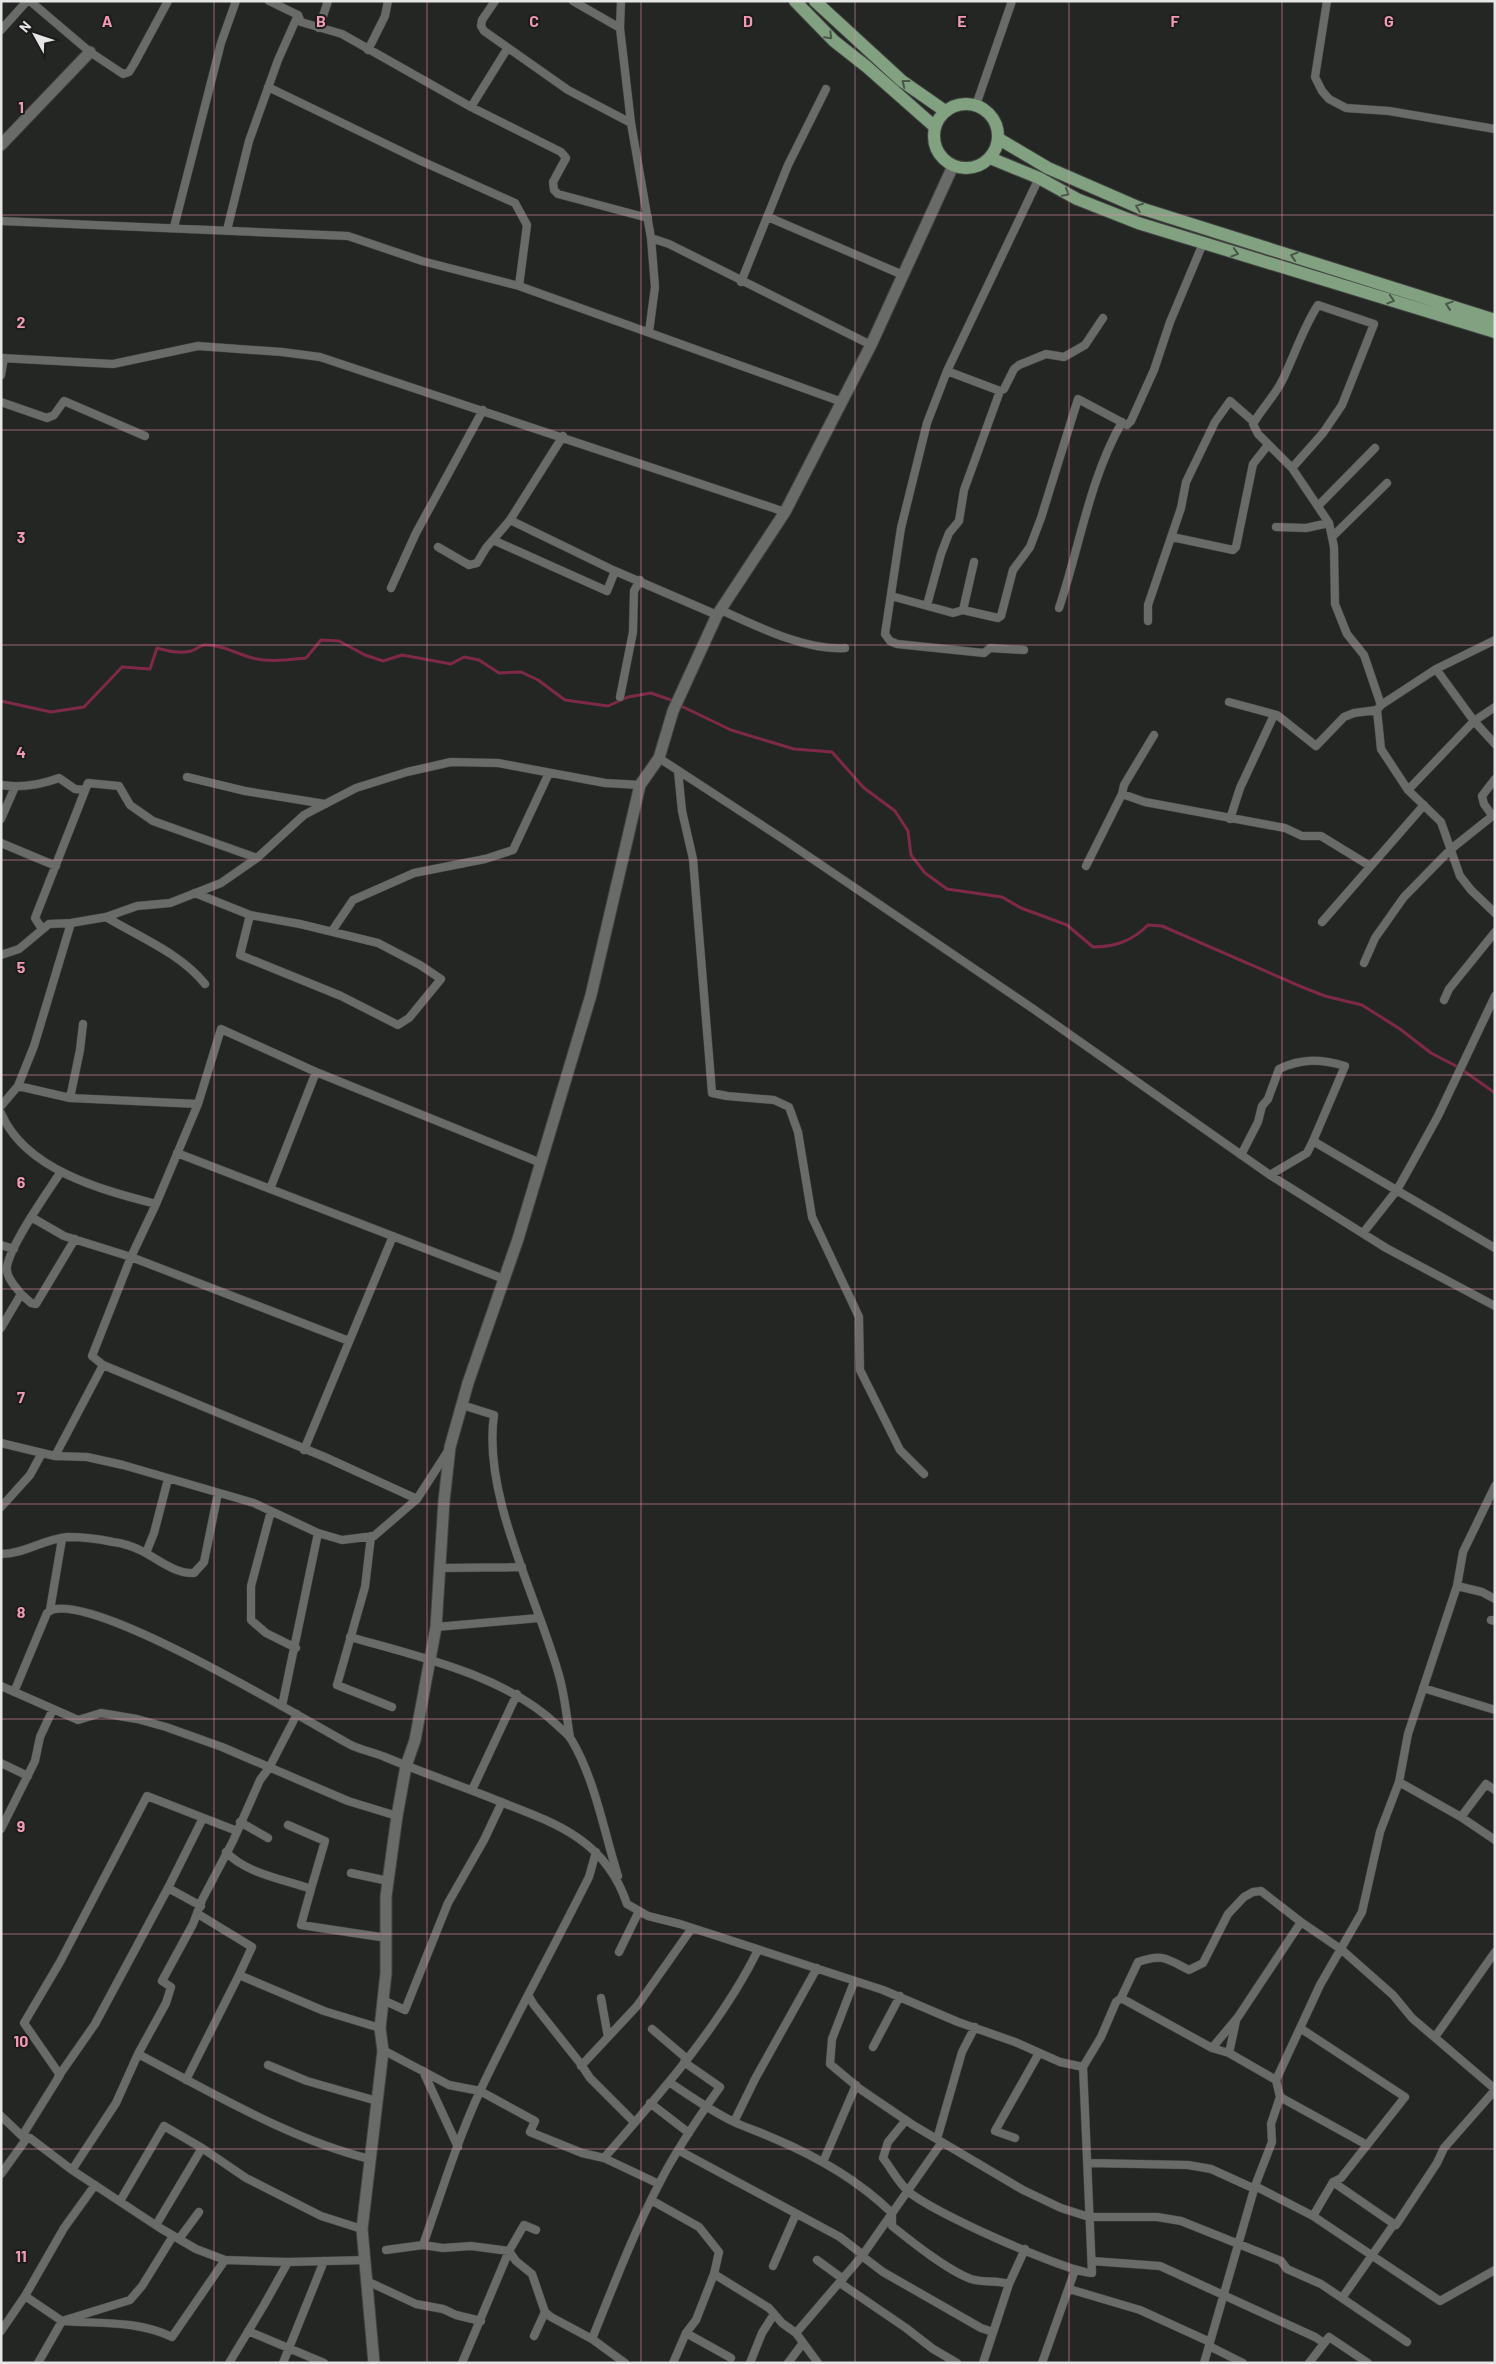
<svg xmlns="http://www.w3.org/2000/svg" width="1496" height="2364" font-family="Barlow,sans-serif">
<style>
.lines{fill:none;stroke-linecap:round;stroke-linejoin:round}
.stream{stroke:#7f2948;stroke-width:3}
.street-casing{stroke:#414341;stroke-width:9}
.secondary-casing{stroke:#414341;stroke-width:13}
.primary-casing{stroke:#414341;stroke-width:14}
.street{stroke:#696b69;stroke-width:8}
.secondary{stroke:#696b69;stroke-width:11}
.primary{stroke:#81a181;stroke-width:12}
.oneway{stroke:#495849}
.grid{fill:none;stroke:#f19ab2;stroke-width:1;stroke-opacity:0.55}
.grid-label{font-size:16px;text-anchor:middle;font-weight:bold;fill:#f19ab2;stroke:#1b1c1b;stroke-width:4;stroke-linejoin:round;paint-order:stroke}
</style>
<rect width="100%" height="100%" fill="#242624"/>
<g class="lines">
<path class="stream" d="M1,701L51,712L84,707L122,667L150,669L157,648C167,651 180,654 191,651C196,650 200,645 205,645C222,645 233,652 249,657C267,663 287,660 306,658L321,640L339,641L365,655L383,661L402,655L451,664L464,657L479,660L499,673L521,672L538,680L565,700L608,706L628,697L651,693L671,700
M679,705L731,730L794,749L832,752L864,788L895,811L908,831L911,855L925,873L947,889L1002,897L1021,908L1067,925L1093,947C1115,947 1132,941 1148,925L1162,926L1302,987L1325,996L1362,1005L1400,1029L1431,1053L1456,1066
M1464,1071L1495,1093"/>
<g class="street-casing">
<path id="street" d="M30,1L90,52L123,74L129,72L134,64L168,1
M269,1L298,15L301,22L342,34L471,107L561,152L566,158L553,182L554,190L558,194L648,218
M495,1L482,20L481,26L484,31L568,90L631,123
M573,1L620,28
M621,1L620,28L631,123L651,238L655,287L649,332
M1327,1L1315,77L1322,91L1329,99L1346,108L1389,111L1495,129
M319,28L328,1
M1,30L27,1
M368,50L385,16L388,1
M268,87L419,160L515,203L527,225L519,286
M976,105L1012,1
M471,107L507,49
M768,217L903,275
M1,221L348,236L422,261L519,286L842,402
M174,227L221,43L236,1
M227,230L249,141L278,60L298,15
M651,238L669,244L871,345
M741,282L788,165L826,89
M1,358L113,364L198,346L282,352L320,357L785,512
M947,371L1000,391
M1,375L4,358
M1,402L47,418L54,415L64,401L145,436
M1292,468L1323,433L1342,405L1374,324L1318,305C1303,328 1295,354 1283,379C1275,396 1262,408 1253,424L1258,434L1292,468L1329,523L1334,547L1335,604L1347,634L1364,655L1381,705
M1318,506L1375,448
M510,520L615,571L717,615
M1276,527L1306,528L1329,523
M1172,537L1233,550L1236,547L1253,464L1268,445
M1332,537L1387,483
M493,540L607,591L615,571
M438,547L469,565L477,563L486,548L510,520L563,436
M391,588L416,533L483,410
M891,596L953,613L963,610L998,618L1001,616L1013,570L1030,547L1041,518L1078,399L1127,425L1131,421L1154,370L1170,322L1204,241
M927,605L941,554L949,533L959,521L964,490L1000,391L1004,389L1014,369L1019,365L1046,354L1064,357L1085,345L1103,318
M1059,608C1080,546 1089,480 1122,422
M721,610C756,626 806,651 845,648
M963,610L974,562
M1148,621V605L1181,508L1186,482L1215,422L1230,401L1254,422
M1495,640L1436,669L1381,705L1377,710L1381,749L1408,790L1441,822L1460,876L1471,890L1495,913
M1024,650L990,648L984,653L897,644L890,641L885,634L901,528L927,423L947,371L1039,178
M1436,669L1474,721L1495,744
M620,697L633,632L634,591L640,580
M1229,702L1277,715L1316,746L1344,717L1354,713L1377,710
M659,758L783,839L1032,1008L1270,1175L1307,1153L1313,1141L1495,1248
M678,771L682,811L693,859L712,1093L727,1096L774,1100L789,1107L798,1132L812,1217L859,1317L860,1370L900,1450L924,1474
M187,777L245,791L325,804
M1,785C21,788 40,785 59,778L75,789L85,790
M1408,790L1474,721L1495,707
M1122,794L1145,802L1285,828L1302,836H1321L1370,866
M1492,815L1484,804L1482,796L1495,779
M1,819L15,787
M1230,819L1240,788L1274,715
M1,843L56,866
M1086,866L1122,794L1124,785L1154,735
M195,893L250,915L300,924L378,943L420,965L441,979L409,1018L398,1025L341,996L240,955L250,915
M106,917C139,937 180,953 205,984
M1322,922L1424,805
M42,929L35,918L88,783L119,786L130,805L153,821L257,858
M332,931L353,900L414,873L485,859L513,850L549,773
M1,955L19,949L49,924L71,923L106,917L137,906L170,903L221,883L257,858L304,815L356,788L407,772L451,762L498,763L605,783L640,785
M1364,963L1375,938L1404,897L1451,849L1495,814
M1444,1000L1449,989L1495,932
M18,1086L70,1098L198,1104
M70,1098L80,1050L83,1024
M1,1106L18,1086L34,1046L71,923
M1,1113C25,1170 102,1190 156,1204
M177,1153L504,1279
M1241,1155L1258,1122L1262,1106L1268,1099L1279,1069C1302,1058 1321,1059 1345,1066L1313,1141
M1270,1175L1386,1248L1495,1306
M270,1189L316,1072
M31,1217L64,1236L131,1257L349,1341
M1363,1233L1397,1190L1411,1165L1438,1116L1495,996
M1,1245L14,1249
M21,1294L31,1303L36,1304L75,1239
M1,1328L21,1294C16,1287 8,1280 7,1271C4,1253 49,1190 60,1173
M103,1365L327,1458L417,1499
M462,1405L494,1415C482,1497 539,1600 560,1679C565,1698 567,1719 570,1738
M1,1443L55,1456L87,1457L123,1465L254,1503L318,1533L342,1540L374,1536L417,1499L448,1451
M304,1450L393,1236
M55,1456L103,1365L92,1356L131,1257L156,1204L198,1104L221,1029L316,1072L541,1163
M1,1507L30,1475L42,1453
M271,1511L251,1586V1620L266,1633L296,1648
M371,1536L365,1587L337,1685L392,1707
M146,1553L154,1533L168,1479
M1,1554C24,1554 44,1539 67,1537C81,1537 99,1539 113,1542C122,1543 134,1547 142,1551C158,1559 175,1574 194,1573L204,1562L218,1493
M440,1568L522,1567
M1457,1586L1482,1592L1495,1599
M50,1610L62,1539
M1491,1620L1495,1621
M436,1627L539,1618
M350,1637C418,1656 507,1676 558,1726C562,1730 568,1734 571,1739C595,1779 604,1832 618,1876
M1,1686L78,1720L101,1713L137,1719L166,1727L222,1747L348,1801L397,1816
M1423,1688L1495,1710
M14,1692L47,1613C78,1582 308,1722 349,1744C360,1750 373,1752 385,1757C423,1773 462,1786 501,1802C558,1824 606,1841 627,1904L648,1916L680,1924L883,1990L958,2022L1015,2042L1060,2062L1083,2067L1101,2037L1116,2002L1121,1998L1212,2048L1229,2053L1276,2080
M282,1706L318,1533
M1,1763L28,1776
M1399,1782L1461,1817L1495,1840
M472,1790L517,1694
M1461,1817L1486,1784L1495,1790
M240,1822L268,1838
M288,1825L325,1841L311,1889
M1,1829L35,1761L40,1737L53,1709
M226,1852C247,1874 283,1879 311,1889L301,1925L387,1938
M351,1873L388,1881
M168,1888L203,1818
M198,1914L252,1947L239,1975L324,2011L380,2028
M619,1952L639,1911
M854,1982L832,2039L830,2064L860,2089L913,2125L1023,2190L1061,2208L1089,2217H1157L1181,2221L1281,2261L1287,2269L1321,2284L1407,2342
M528,1995L534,2005L580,2063L590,2078L634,2122
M601,1998L608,2037
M1121,1998L1138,1962C1163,1953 1167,1959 1189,1970L1203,1963L1228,1914L1244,1897L1253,1892L1261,1891L1301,1922L1342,1950L1393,1995L1412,2018L1495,2089
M385,2001L405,2010L448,1903L484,1840L502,1802
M1300,2028L1405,2097L1341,2178L1333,2182L1313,2216
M652,2029L686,2058
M1435,2037L1495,1952
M873,2047L900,1996
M1212,2048L1238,2017L1301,1922
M383,2050L449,2085L480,2091L535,2121L530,2132L582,2153L604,2158L659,2184
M1229,2053L1236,2021
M138,2054C211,2092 289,2139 370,2159
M268,2065L307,2081L377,2101
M581,2066L637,2006L692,1928
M423,2071L458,2147
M58,2077L95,2024L168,1888L201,1906
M186,2080L239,1975
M669,2082C690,2096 711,2111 734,2122C747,2128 760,2132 773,2138C816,2156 858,2180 892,2213V2226C912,2242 947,2270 971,2279C983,2283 997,2280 1009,2284
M1280,2097L1367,2145
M650,2103L689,2133
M1,2116L22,2136L30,2138L72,2170L160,2228L196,2249L225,2260L288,2262L366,2260
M906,2120L888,2142L883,2158C891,2168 898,2182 908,2191C929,2211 1064,2271 1092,2273L1083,2067
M734,2122L755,2079L817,1968
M22,2136L60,2075L24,2023L60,1962L147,1796L237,1831
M1015,2138L995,2131L1039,2053
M937,2139L962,2052L975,2027
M678,2150L840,2237L863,2255
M604,2158C659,2095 721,2025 758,1950
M823,2162L856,2085
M1088,2163L1188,2165L1211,2169L1255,2189
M72,2170L116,2103L138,2054L166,2003L171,1987L162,1981L193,1924L202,1900L233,1841L260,1780L269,1768L297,1714
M1,2174L27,2138
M1333,2182L1394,2224
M1255,2186L1313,2216L1440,2301L1495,2270
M651,2200L699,2227L719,2252L714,2274L696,2320L686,2333L673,2363
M120,2201L164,2126L202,2148L246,2178L321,2216L362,2229
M156,2225L202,2148
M179,2239L199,2212
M423,2245C441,2194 457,2141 480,2091C514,2019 553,1949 589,1877L596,1852
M386,2250L423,2245L443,2248L471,2246L509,2251L516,2261L532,2274L545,2312L551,2317L592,2339L625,2363
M862,2256L883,2272L981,2328L993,2332
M817,2260L843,2279
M1092,2261L1160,2266L1315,2337L1324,2343
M773,2266L796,2214
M714,2274L769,2308L782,2323L796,2333L818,2363
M369,2282L416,2304L443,2309L456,2315L481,2321
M840,2283L906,2328L933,2349L957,2363
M1069,2289L1140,2310L1210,2342
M25,2296L64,2228L95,2185
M1342,2298L1394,2224L1396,2225L1437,2163L1444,2148L1495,2090
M1,2331L25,2296L62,2321L130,2300L142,2286L173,2236
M248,2331L324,2363
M686,2333L731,2358
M796,2333L862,2256L942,2142
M534,2336L545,2312
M592,2339C613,2287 633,2234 659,2184C676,2150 698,2118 720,2087L684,2062
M1209,2346L1243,2363
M38,2363L62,2321C99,2324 137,2320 172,2337L225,2260
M229,2363L264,2305L288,2262
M283,2363L324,2261
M462,2363L509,2251L524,2225L536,2230
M750,2363L762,2333L774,2314
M788,2363L803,2343
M983,2363L1009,2284L1025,2249
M1042,2363L1075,2270
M1204,2363L1255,2186L1272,2142L1271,2124L1280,2097L1276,2080L1320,1985L1362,1912L1380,1832L1399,1782L1408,1734L1457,1586L1463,1552L1495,1486
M1309,2363L1329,2337L1368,2363"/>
</g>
<g class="secondary-casing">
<path id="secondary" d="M1,145L90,52
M374,2363L362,2229L383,2051L380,2028L386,1973V1896L397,1816L406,1766L415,1740L436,1627L444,1501L450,1447L468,1383L518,1239L591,995L640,785L659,758L673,711L717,615L785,512L871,345L953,166"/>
</g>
<g class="primary-casing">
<path id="primary" d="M795,1L834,41L867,67L935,127
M815,1L902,81L945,111
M934 136a32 32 0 1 1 64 0a32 32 0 1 1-64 0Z
M999,139L1048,168L1140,208L1495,320
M990,158L1039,178L1077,199L1138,223L1495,332"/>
</g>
<use href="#street" class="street"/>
<use href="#secondary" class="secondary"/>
<use href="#primary" class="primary"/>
</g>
<defs><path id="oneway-chevron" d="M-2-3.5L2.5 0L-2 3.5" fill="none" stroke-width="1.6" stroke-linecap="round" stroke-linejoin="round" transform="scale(1.25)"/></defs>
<g class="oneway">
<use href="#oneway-chevron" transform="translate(829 36) rotate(45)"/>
<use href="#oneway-chevron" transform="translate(905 83) rotate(-143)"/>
<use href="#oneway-chevron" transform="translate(1066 193) rotate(28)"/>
<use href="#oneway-chevron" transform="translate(1139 207) rotate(-159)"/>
<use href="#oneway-chevron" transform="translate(1235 253) rotate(17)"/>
<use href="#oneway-chevron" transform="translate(1294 256) rotate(-163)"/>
<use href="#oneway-chevron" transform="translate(1391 300) rotate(17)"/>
<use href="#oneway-chevron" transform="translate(1449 305) rotate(-162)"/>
</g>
<path class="grid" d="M214,1V2363M427,1V2363M641,1V2363M855,1V2363M1069,1V2363M1282,1V2363M1,215H1495M1,430H1495M1,645H1495M1,860H1495M1,1075H1495M1,1289H1495M1,1504H1495M1,1719H1495M1,1934H1495M1,2149H1495"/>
<g class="grid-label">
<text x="107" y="27">A</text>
<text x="321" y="27">B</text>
<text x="534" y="27">C</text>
<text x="748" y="27">D</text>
<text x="962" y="27">E</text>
<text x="1175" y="27">F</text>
<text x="1389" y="27">G</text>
<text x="21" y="113">1</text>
<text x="21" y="328">2</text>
<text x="21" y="543">3</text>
<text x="21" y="758">4</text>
<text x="21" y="973">5</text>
<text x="21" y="1188">6</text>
<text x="21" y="1403">7</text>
<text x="21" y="1618">8</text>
<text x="21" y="1832">9</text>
<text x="21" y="2047">10</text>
<text x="21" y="2262">11</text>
</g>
<rect width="1496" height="2364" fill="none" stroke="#e5e6e5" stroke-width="5"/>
<g transform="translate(35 35) rotate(310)" stroke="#1b1c1b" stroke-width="4" paint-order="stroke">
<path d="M0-4L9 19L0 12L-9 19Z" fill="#e5e6e5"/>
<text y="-8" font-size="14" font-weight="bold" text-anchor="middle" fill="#e5e6e5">N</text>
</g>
</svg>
